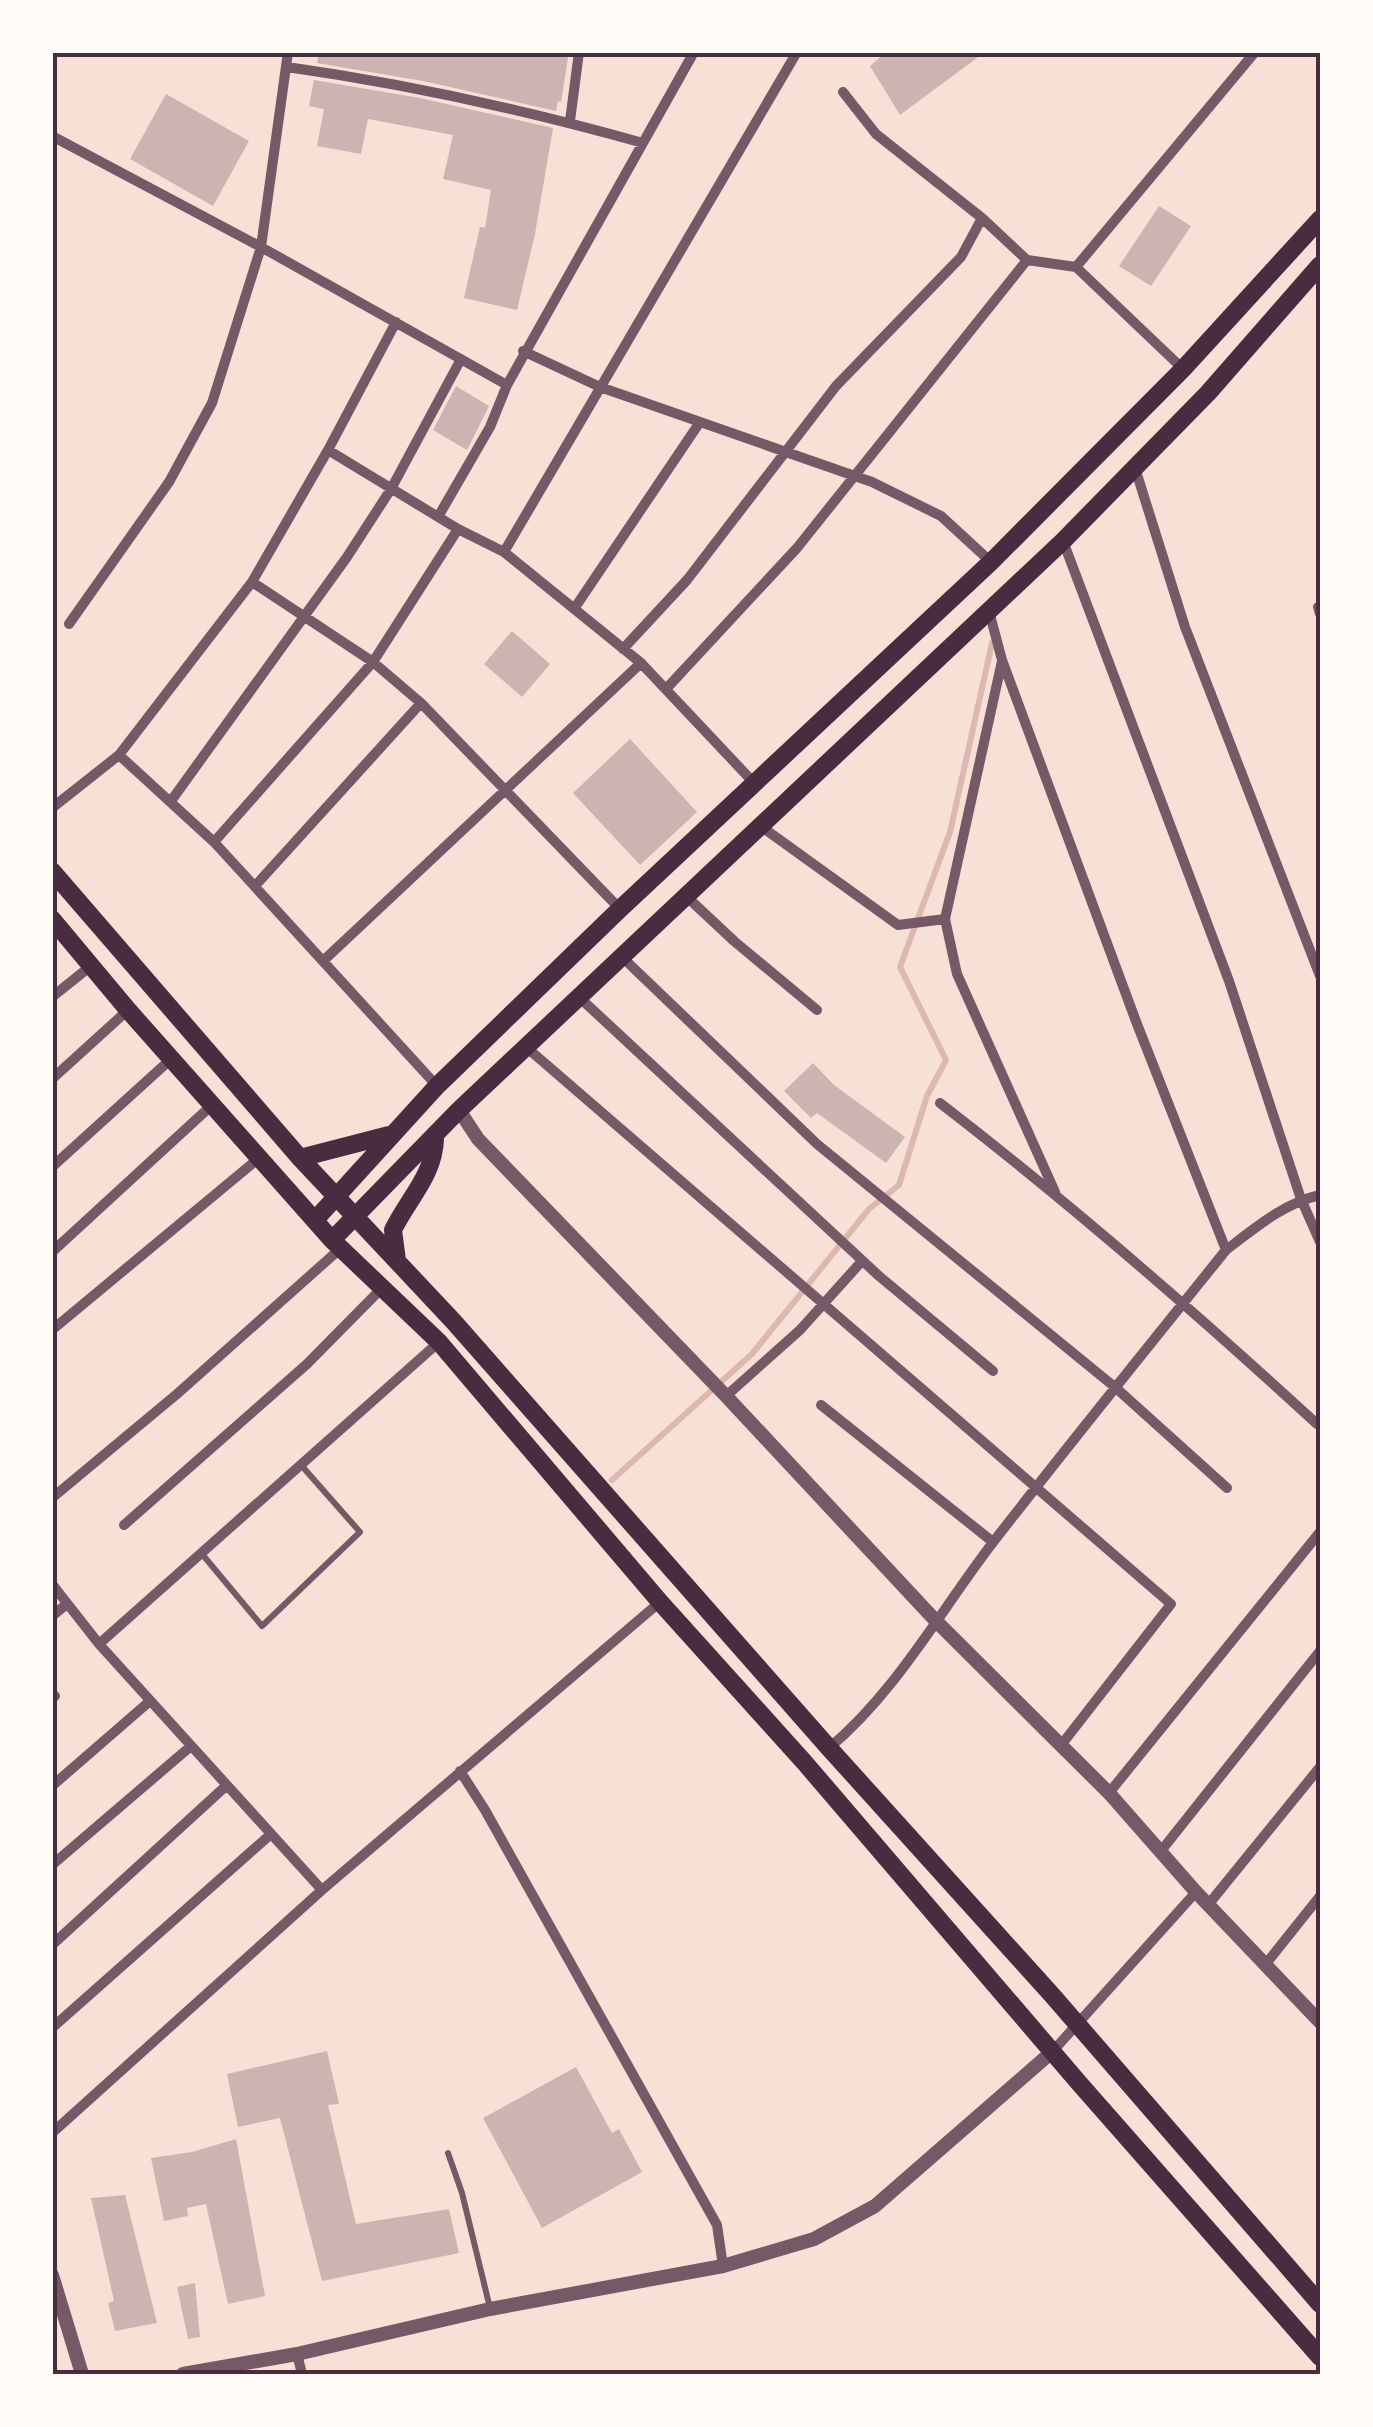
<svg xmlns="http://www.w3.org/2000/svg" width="1373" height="2427" font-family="'Source Serif 4',serif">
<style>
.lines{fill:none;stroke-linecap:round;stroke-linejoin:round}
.stream{stroke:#dcb8b0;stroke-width:6}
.building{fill:#ccb4b1}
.service{stroke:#755966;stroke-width:6}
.minor{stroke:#755966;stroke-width:10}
.tertiary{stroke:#755966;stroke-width:14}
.secondary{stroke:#4a2c40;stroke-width:18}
.neatline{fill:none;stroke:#4a2c40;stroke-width:4}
</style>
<rect width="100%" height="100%" fill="#f7e1d7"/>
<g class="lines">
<path class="stream" d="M612,1480L752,1354L869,1209L899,1185L927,1096L946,1060L900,967L950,832L992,643"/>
</g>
<path class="building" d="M319,52H569L561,102L558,101L556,111L423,81L317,63Z
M886,52H985L900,115L870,66Z
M314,80L420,98L553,128L535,234L517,310L464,298L480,227L485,228L491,190L443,179L453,135L368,119L361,154L317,146L324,109L309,106Z
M166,94L249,141L213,206L130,159Z
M1159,206L1191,226L1151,286L1119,266Z
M456,386L489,406L467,450L433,430Z
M512,631L550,664L522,697L484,664Z
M630,739L697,812L640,865L573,793Z
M813,1063L834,1085L905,1137L886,1163L817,1113L811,1118L784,1091Z
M327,2051L339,2104L328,2105L356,2224L449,2209L459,2253L322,2281L280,2118L238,2127L227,2074Z
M576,2067L612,2133L619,2129L642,2172L542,2228L483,2118Z
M236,2139L265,2296L228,2304L206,2204L187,2208L188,2216L164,2221L151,2158L192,2152Z
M125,2195L157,2323L115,2331L108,2303L114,2301L91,2198Z
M195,2283L200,2337L188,2339L177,2287Z"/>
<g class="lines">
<path class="service" d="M202,1554L262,1626L360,1532L301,1465
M448,2153L462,2193L490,2308"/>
<path class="minor" d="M287,67C407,84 526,110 643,143
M843,92L876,134L982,218L1027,260L1076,267L1183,369
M570,121L579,52
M52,136L261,247L507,385L694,52
M1076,267L1255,52
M523,351L600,387L872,482L941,516L991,562
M328,450L396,322
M1135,468L1185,627L1320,976
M438,517L490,427L507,385
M1063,541L1229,981L1301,1199L1320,1242
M504,552L797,52
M252,582L373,662L421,703L620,909
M1318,607L1320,614
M574,609L700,422
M989,611L1002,660L1137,1024L1226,1250
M69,624L169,482L212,403L261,247L288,52
M623,649L687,580L836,386L961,257L982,218
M1002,661L945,919L957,974L1055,1192
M666,689L797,548L1027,260
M119,755L214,842L437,1086
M171,801L347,557L391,489L461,359
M52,808L119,755L252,582L328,450L458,529L504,552L641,663L755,784
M762,827L898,925L945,919
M214,842L373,662L458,529
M255,886L421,703
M687,897L734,941L817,1010
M622,957L817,1144L1116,1388L1227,1488
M323,961L641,663
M52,997L92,965
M580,998L879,1276L993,1371
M526,1047L1171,1604L1062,1744
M52,1079L128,1010
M940,1103C1071,1204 1195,1312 1317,1424L1320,1421
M52,1167L171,1059
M52,1252L212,1105
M52,1330L259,1158
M726,1396L800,1330L862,1261
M821,1405L993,1542
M52,1498L177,1394L341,1248
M124,1525L307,1364L382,1288
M52,1584L99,1644L322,1890
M52,1616L67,1604
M99,1644L439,1342
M52,1698L55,1696
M829,1748C897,1691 940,1611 994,1541C1070,1443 1148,1347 1226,1250C1255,1228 1284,1203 1320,1195
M460,1771L485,1810L717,2225L723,2266
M52,1786L150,1701
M1109,1793L1320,1532
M1161,1851L1320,1651
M52,1865L191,1746
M1208,1905L1320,1767
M52,1945L227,1785
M1265,1965L1320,1896
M52,2028L271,1834
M1053,2051L1196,1892
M52,2133L322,1890L660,1602
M297,2354L302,2374"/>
<path class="tertiary" d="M459,1110L478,1139L726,1396L935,1620L1109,1793L1196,1892L1320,2022
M52,2275L82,2374
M183,2374L297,2354L490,2309L723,2266L814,2239L875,2206L1053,2051"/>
<path class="secondary" d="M52,871L300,1158L454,1322L829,1748L1052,1995L1320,2304
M52,919L128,1010L332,1240L439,1342L660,1602L805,1763L1079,2083L1320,2357
M300,1158L389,1135
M315,1220L437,1086L620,909L991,562L1183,369L1320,219
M332,1240L459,1110L1063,541L1208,393L1320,265
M397,1261L393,1230C408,1199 434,1175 435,1139"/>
</g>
<rect width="1373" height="2427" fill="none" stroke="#fffaf5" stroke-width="110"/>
<rect x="55" y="55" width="1263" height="2317" class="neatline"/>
</svg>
